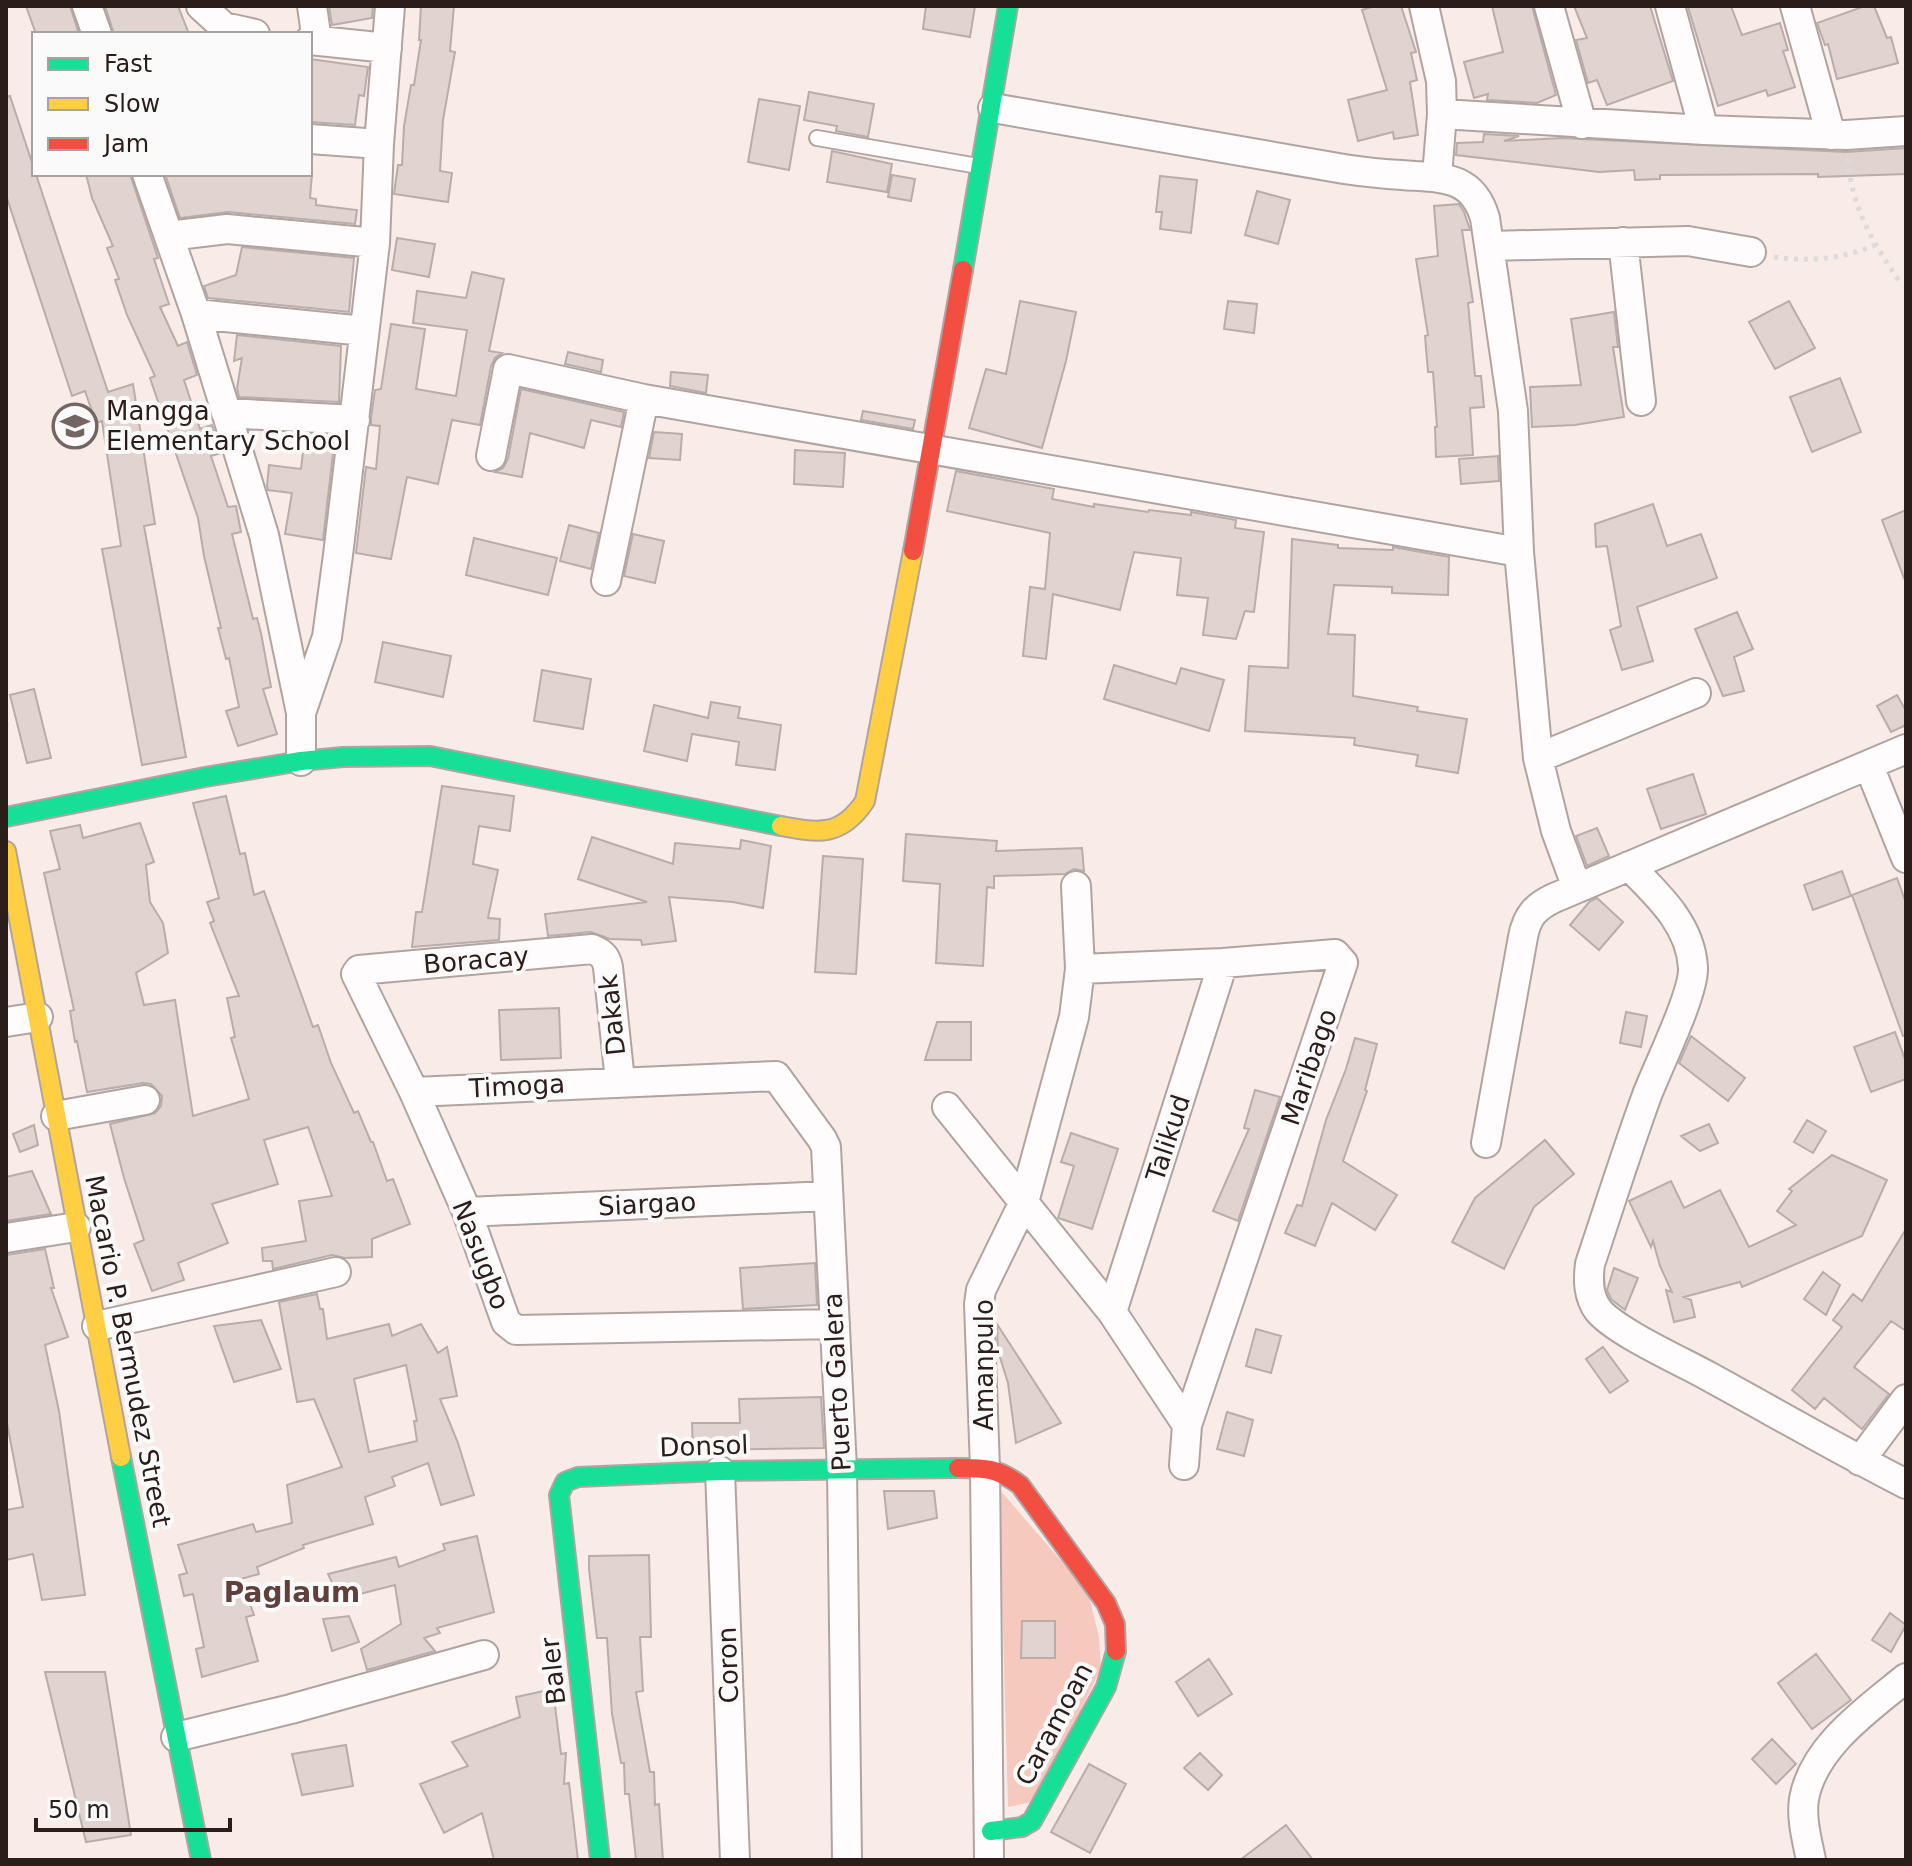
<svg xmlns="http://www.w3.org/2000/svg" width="1912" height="1866" font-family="'DejaVu Sans',sans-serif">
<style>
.green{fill:#f6c9bf}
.building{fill:#e0d3d0;stroke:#b9acaa;stroke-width:2;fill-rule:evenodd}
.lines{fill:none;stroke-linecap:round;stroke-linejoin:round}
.lane-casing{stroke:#b0a4a1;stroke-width:18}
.street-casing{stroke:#b0a4a1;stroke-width:32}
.fast-casing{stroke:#b0a4a1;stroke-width:22}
.slow-casing{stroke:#b0a4a1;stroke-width:22}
.jam-casing{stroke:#b0a4a1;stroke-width:22}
.path{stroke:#dfdad9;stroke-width:5;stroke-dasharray:4 6;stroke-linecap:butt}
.lane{stroke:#fefcfc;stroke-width:14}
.street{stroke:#fefcfc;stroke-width:28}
.fast{stroke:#16e098;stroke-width:18}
.slow{stroke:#ffcf43;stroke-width:18}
.jam{stroke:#f24e42;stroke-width:18}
.labels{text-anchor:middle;stroke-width:8;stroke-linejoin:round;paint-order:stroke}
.poi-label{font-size:26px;fill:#2b1d1a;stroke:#fafafa;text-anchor:start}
.street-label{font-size:26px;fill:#2b1d1a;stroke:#fafafa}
.neighbourhood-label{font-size:28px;font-weight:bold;fill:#5f403a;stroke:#fafafa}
</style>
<rect width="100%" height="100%" fill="#f9ebe8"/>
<path class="green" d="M999,1489L1088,1592L1099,1637L1101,1668L1037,1801L1008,1807Z"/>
<path class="building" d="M26,6H70L79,34H36Z
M105,6H178L189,34H114Z
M329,6H373L372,18L332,25Z
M421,6H454L450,51L455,52L443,120L440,171L452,173L448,202L394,194L398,165H402L404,126L411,85H414L421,40H419Z
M926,6H975L970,37L923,29Z
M1374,6H1401L1416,52L1411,53L1417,80L1410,82L1418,135L1394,139L1393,132L1358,141L1348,100L1387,90L1362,10Z
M1492,6H1532L1556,95L1537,103L1487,100L1488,94L1474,98L1464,62L1503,52Z
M1574,6H1650L1673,81L1607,105L1597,80L1588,83L1576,40L1587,38Z
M1731,6L1742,35L1780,23L1788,50L1783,51L1795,87L1768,96L1766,90L1718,106L1688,7Z
M1865,6H1874L1887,38L1891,37L1898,63L1837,79L1828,44L1825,45L1817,23Z
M310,59L368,67L364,96L359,95L355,125L310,122Z
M809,92L874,104L868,137L836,131L837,126L804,120Z
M10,96L108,392L133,384L155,524L144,526L186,757L142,765L102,549L121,546L102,421L96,423L85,391L72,396L6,195V97Z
M759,99L800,106L789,170L748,162Z
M1484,134L1519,136L1504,141L1562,138L1846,152L1906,148V174L1818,177V174L1660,175V179L1635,180L1634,170L1599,172L1456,155L1457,143L1483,142Z
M832,151L892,164L887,192L827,182Z
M86,174H130L158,258L154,259L169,304L160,307L178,346L187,342L197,375L184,380L200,429L212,425L221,453L211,456L228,507L236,506L241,532L232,534L253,619L257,618L261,633L271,687L263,689L277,734L238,746L226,711L239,707L229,658L226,659L218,628H221L204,556L198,518L150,378L155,376L127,315L115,280L119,279L107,248L113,246L92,198Z
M165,174H312L310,198L316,199V205L357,210L355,224L228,212L180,218Z
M892,175L915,179L911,201L888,197Z
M1160,176L1197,180L1191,233L1160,229L1162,212H1156Z
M1257,191L1290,200L1278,244L1245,235Z
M1459,204L1464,212L1470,230H1462L1473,302L1468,303L1475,376H1481L1484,407L1470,408L1473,455L1436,457L1435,427H1437L1433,372H1428L1425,336L1428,335L1416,259L1438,256L1434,206Z
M397,238L435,244L429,277L392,270Z
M242,247L354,258L349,312L208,298L204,286L236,275Z
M472,272L504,279L489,351L502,353L495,358L491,366L480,425L452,420L438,484L407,477L391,559L356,553L366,467L376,469L380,426L371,425V418L375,390L381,389L391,324L425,329L416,389L456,396L467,330L413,323L417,291L466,298Z
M1020,301L1076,312L1066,361L1042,448L969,428L986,369L1006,374Z
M1228,301L1257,304L1254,333L1224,329Z
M1789,301L1815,348L1775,369L1749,322Z
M1614,312L1618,347H1613L1624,417L1575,425L1532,427L1530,387L1581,385L1571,319Z
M237,335L341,346L339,402L239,397L237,388L242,358L234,361Z
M568,352L603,360L601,372L565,364Z
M671,372L708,375L706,393L670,386Z
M1840,378L1861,432L1812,452L1790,397Z
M521,389L624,412L621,427L591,420L584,448L530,433L522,477L495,472L503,468L508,459Z
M863,411L915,420L913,429L861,420Z
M654,432L682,434L680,460L649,458Z
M305,434L335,436L323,540L285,534L292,493L268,490L267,486L269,465L301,469Z
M795,450L845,453L843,487L794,484Z
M1498,456L1499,481L1461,484L1459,459Z
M956,471L1054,489L1052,499L1094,507V504L1148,512L1149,510L1191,515V512L1236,520L1235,528L1264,532L1254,612L1245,611L1236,639L1203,635L1208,598L1177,595L1181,558L1134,552L1120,610L1053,594L1046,659L1023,656L1030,587L1045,589L1050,533L947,511Z
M1653,504L1667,546L1701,534L1717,578L1637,607L1653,661L1622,670L1610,630L1621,626L1607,546L1596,547L1595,524Z
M1906,510V577L1904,578L1882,520Z
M569,525L599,533L591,569L560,561Z
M633,534L664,541L655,583L624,576Z
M474,538L557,558L548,595L466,575Z
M1292,539L1338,545V548L1393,550V547L1449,557L1448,595L1392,593V587L1334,585L1328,634L1355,635L1353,696L1418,707L1417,711L1467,719L1458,773L1416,766L1418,755L1354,745L1355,738L1245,731L1249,666L1288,668Z
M1737,612L1753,649L1734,657L1744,691L1723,696L1695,629Z
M383,642L451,656L443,697L375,682Z
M1114,665L1176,684L1181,668L1224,680L1209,731L1104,699Z
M542,670L591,679L583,729L534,721Z
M34,689L51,758L27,763L10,695Z
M1897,695L1906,711V725L1891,732L1877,706Z
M711,702L740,707L738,718L781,725L775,770L736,765L739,742L692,734L687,761L644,751L654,705L708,718Z
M1693,774L1706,814L1661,829L1647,789Z
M442,786L514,796L510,831L479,826L473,864L498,870L488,918L500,919L499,940L412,947L416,912H422Z
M226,796L240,854L245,853L254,895L264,891L313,1027L318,1025L331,1063L354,1113L358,1111L371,1142H373L387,1181L393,1179L410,1224L372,1239V1257L345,1258L332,1255L273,1269L272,1261H263L262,1248L306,1241L299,1201L332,1196L308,1127L264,1140L278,1184L212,1204L228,1243L178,1263L184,1280L152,1291L134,1244L144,1240L124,1178L110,1124L155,1113L161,1106L162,1096L151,1084L143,1083L87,1092L77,1041L75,1042L70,1011L74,1010L44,873L60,869L50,831L80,825L83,838L140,823L154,862L146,865L150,902L163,923L168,953L136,973L144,1005L175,1000L193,1116L249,1099L231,1038L235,1037L227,998L239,996L210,923L214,921L207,902L219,898L193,803Z
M1597,828L1609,856L1587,866L1576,836Z
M906,834L997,841L996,851L1082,848L1084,871L1074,869L1065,874L994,876V888L987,887L983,966L936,963L940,884L903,881Z
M592,837L673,864L675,843L740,849L741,840L771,846L763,908L733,902L669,897L676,941L642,945L641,940L610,939L591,932L548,936L545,914L647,902L578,879Z
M823,856L863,859L856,974L815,972Z
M1842,871L1851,896L1813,910L1804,885Z
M1897,878L1906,903V1036H1903L1852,895Z
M1597,898L1623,922L1599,950L1570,925L1590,901Z
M559,1008L561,1058L501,1060L499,1010Z
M1626,1012L1647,1016L1641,1047L1620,1043Z
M937,1022H971V1060H925Z
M1895,1032L1906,1062V1079L1871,1092L1854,1047Z
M1691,1036L1745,1078L1728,1101L1679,1063Z
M1355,1038L1377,1044L1365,1090L1367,1091L1343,1161L1397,1195L1375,1230L1332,1203L1315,1246L1285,1233L1297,1205L1302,1206L1326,1120L1346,1069Z
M1255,1090L1280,1097L1238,1221L1213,1211L1249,1129L1244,1128Z
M1807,1120L1826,1131L1813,1153L1794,1142Z
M1709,1124L1718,1143L1700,1151L1681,1136Z
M34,1125L38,1145L20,1152L13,1134Z
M1071,1133L1118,1149L1092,1229L1058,1218L1074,1166L1061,1162Z
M1545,1140L1574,1174L1534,1207L1504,1269L1452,1242L1475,1198Z
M1832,1155L1887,1180L1862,1236L1742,1287L1740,1282L1684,1297L1691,1300L1695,1317L1674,1322L1666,1290L1672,1292L1660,1266L1653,1241L1651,1247L1629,1201L1671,1181L1684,1208L1720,1190L1749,1247L1796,1225L1777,1211L1792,1191L1789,1189Z
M32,1171L51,1214L6,1221V1177Z
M1906,1229V1331L1891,1321L1854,1367L1889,1394L1862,1429L1824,1398L1815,1409L1792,1390L1842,1327L1833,1320L1853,1294L1862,1301Z
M45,1249L54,1288H51L68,1337L45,1345L59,1411L85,1595L42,1600L33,1554L6,1560V1510L23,1507L6,1418V1255Z
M815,1263L817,1305L743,1309L740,1268Z
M1614,1268L1638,1278L1625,1310L1611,1299L1607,1290Z
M1823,1272L1840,1285L1826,1315L1804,1299Z
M317,1294L320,1309H323L327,1339L389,1324L392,1336L421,1324L438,1353L447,1347L457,1396L440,1399L458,1443L474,1495L441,1505L428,1463L392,1477L395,1486L365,1497L373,1524L303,1545L304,1548L257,1567L259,1574L241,1579L254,1615L246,1617L258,1661L202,1677L196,1649L204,1647L193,1594L184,1596L179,1575L187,1573L178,1545L253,1524L256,1532L292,1523L287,1485L342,1467L314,1399L297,1402L279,1302ZM406,1365L417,1421H414L417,1441L369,1452L354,1379Z
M261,1320L281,1369L234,1382L214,1326Z
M997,1324L1061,1423L1016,1443L1008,1383L998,1351Z
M1256,1329L1281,1336L1271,1373L1246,1366Z
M1603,1347L1628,1381L1610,1393L1586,1359Z
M821,1397L824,1448L693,1450L692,1423H740L739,1399Z
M1227,1412L1253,1420L1244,1456L1217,1449Z
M884,1491H934L937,1518L888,1529Z
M477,1536L494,1612L437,1628L440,1633L424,1638L435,1651L367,1670L361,1649L401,1624L395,1585L340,1599L328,1574L396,1557L399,1567L445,1550L443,1544Z
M649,1555L651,1637H640L643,1691L636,1692L650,1772H654L655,1805L659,1804L663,1860H636L629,1794H625L624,1763H621L612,1714L607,1638H597L589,1569V1556Z
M1890,1613L1906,1625L1891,1652L1872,1640Z
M349,1616L359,1642L332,1651L323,1619Z
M1022,1621H1055V1658H1021Z
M1816,1654L1851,1700L1812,1729L1778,1683Z
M1209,1659L1232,1694L1198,1716L1176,1682Z
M45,1672H105L131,1835L86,1842Z
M553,1689L561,1754L566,1753L564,1784L569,1783L578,1860H494L482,1813L444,1833L420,1784L468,1766L452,1742L520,1717L516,1697Z
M1772,1739L1796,1764L1776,1784L1752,1759Z
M346,1745L353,1786L302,1795L292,1754Z
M1200,1753L1222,1775L1208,1790L1184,1768Z
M1089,1764L1126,1784L1090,1853L1051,1832Z
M1286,1825L1313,1860H1240Z"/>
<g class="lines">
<g class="lane-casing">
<path id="lane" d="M817,138L978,166"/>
</g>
<g class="street-casing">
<path id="street" d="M87,6L97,34
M201,6L224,27L255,34
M312,6L317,41
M1424,6L1441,81L1442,114L1437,176
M1549,6L1582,124
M1670,6L1704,130
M1795,6L1831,135
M310,40L387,48
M993,108L1344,169C1364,172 1383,174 1402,175C1440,178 1472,174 1485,218L1513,411L1519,552L1538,758L1556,831L1577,888
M1442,114L1704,130L1846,135L1906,131
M310,139L379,144
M147,174L196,314L264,535L301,713V761
M169,236L227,229L375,243
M1623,242L1641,401
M1490,246L1688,241L1751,252
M196,314L364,331
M226,413L355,420
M491,456L508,369L644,399L1519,552
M606,581L644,399
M301,713L327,637L338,555L375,243L379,144L390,6
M1538,758L1696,693
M1869,766L1906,858
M1629,866C1658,895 1691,925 1693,968C1694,994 1658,1066 1647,1095C1627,1150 1609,1207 1590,1264C1588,1280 1588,1296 1598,1310C1616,1332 1681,1361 1708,1376C1774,1412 1839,1450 1906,1484
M1080,969L1223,963L1335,954L1343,963L1187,1425L1184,1465
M6,1022L38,1017
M620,1081L608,967C606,957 602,953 592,949L359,970L356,974L414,1092L467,1212L506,1322L516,1330L835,1324
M414,1092L776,1076L822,1139L826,1147L842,1469L847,1860
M947,1107L1112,1312L1187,1425
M56,1116L145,1100
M1486,1143L1523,937C1527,916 1535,907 1554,898L1906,749
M467,1212L828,1196
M6,1238L76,1227
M1112,1312L1223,963
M97,1326L336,1272
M1860,1461L1906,1399
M720,1471L735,1860
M176,1737L291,1709L484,1655
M989,1860L985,1468L979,1304L981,1290L1024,1202L1074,1017L1080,969L1076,886
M1811,1860C1807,1840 1801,1819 1804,1799C1813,1747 1868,1709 1906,1678"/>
</g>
<g class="fast-casing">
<path id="fast" d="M963,270L1008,6
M6,817L205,777L301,761L343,757L430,756L781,826
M121,1457L201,1860
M991,1831L1022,1827L1032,1821L1106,1687L1116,1651
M600,1860L559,1495L565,1482L578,1477L720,1471L958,1468"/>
</g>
<g class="slow-casing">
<path id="slow" d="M781,826C819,833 841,837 865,801L913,551
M6,851L121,1457"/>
</g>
<g class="jam-casing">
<path id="jam" d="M913,551L963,270
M958,1468C986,1468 997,1468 1020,1485L1106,1603L1115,1624L1116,1651"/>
</g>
<path class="path" d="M1848,158C1851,208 1874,244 1901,284
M1774,257C1810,262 1842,259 1875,245"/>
<use href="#lane" class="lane"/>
<use href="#street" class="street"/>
<use href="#fast" class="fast"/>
<use href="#slow" class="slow"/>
<use href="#jam" class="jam"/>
</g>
<defs>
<g id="school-ring" transform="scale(2.3)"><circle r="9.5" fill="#fafafa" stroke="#736562" stroke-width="1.5"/><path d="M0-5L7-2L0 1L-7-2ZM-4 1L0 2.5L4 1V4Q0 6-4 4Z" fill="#736562"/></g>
</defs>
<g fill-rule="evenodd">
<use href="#school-ring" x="75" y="426"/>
</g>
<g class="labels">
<g class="poi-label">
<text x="106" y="420">Mangga<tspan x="106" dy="30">Elementary School</tspan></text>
</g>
<g class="street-label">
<text transform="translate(476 960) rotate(-5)" y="9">Boracay</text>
<text transform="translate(612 1015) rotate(-96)" y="9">Dakak</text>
<text transform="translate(1309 1067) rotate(-71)" y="9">Maribago</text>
<text transform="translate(517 1086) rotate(-3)" y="9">Timoga</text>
<text transform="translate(1168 1138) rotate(-72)" y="9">Talikud</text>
<text transform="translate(647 1204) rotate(-3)" y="9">Siargao</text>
<text transform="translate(481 1255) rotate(69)" y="9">Nasugbo</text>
<text transform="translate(128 1351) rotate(79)" y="9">Macario P. Bermudez Street</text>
<text transform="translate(984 1365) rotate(-90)" y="9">Amanpulo</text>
<text transform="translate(837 1382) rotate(-93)" y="9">Puerto Galera</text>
<text transform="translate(704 1446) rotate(-2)" y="9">Donsol</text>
<text transform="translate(728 1665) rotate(-92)" y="9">Coron</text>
<text transform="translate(553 1671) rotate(-96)" y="9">Baler</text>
<text transform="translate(1054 1724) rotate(-62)" y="9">Caramoan</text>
</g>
<g class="neighbourhood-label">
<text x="292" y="1602">Paglaum</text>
</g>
</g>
<rect width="1912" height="1866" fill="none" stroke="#2b1d1a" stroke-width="16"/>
<rect x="32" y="32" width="280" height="144" fill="#fafafa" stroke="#a7a2a0" stroke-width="2"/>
<rect x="48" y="58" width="40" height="12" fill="#16e098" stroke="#a7a2a0" stroke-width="2"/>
<text x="104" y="72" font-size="24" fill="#2b1d1a">Fast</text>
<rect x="48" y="98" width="40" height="12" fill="#ffcf43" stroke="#a7a2a0" stroke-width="2"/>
<text x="104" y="112" font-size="24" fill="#2b1d1a">Slow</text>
<rect x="48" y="138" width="40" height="12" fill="#f24e42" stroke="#a7a2a0" stroke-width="2"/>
<text x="104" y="152" font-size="24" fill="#2b1d1a">Jam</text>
<path d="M36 1818v12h194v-12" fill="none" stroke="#2b1d1a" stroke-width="4"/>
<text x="48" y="1818" font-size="24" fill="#2b1d1a" stroke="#fafafa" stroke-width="6" paint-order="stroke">50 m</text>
</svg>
